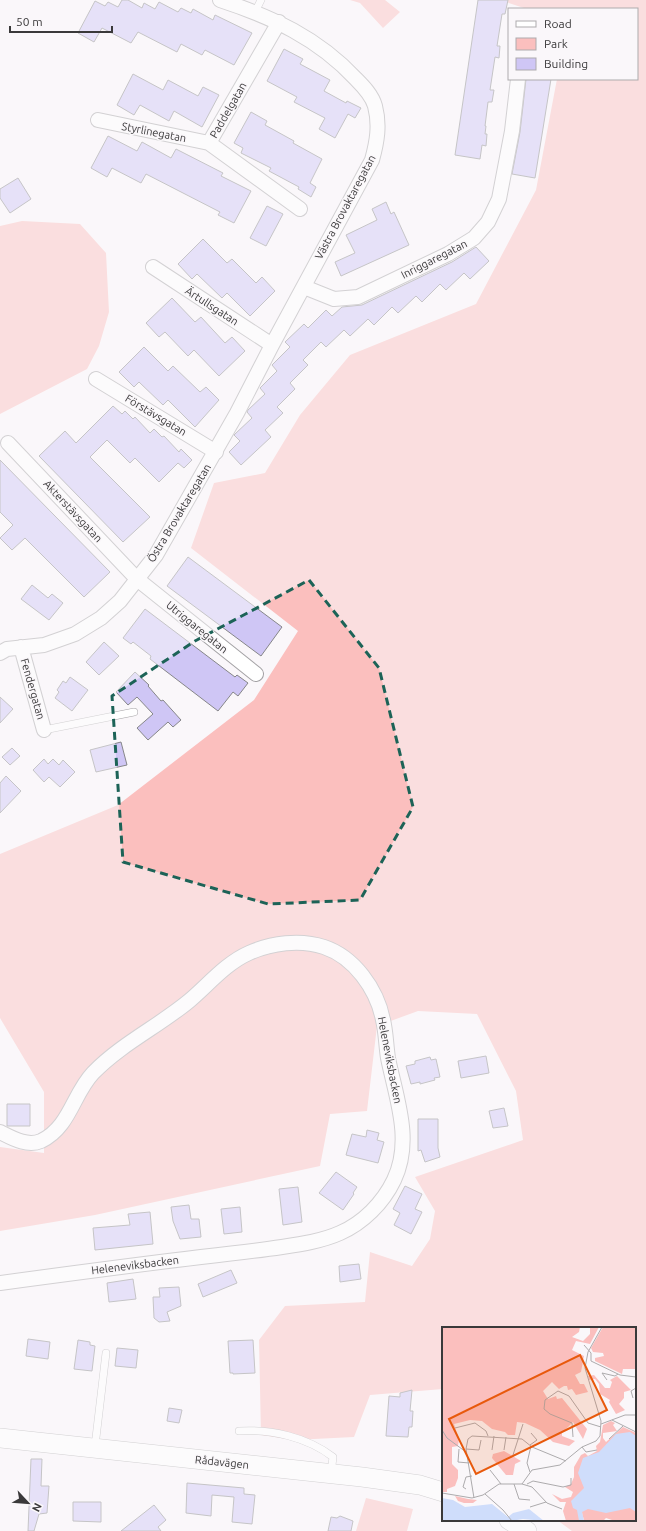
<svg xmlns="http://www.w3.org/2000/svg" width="646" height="1531" font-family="Ubuntu,sans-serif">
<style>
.green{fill:#fbbfbe}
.building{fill:#cfc6f5;stroke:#868689}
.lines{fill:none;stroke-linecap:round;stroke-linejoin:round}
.lane-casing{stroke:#a4a2a5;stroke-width:8}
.street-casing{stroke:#a4a2a5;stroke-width:16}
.secondary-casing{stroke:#a4a2a5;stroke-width:20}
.lane{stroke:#fff;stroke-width:7}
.street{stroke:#fff;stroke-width:14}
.secondary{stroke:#fff;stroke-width:19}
.marked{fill:none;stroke:#1c6357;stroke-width:3;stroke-dasharray:8 5;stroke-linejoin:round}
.labels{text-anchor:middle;stroke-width:3;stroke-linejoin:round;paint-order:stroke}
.street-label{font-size:11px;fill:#3a393a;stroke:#faf7fa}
.inset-road{fill:none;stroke:#adabad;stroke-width:1}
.view{fill:#e8590c;fill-opacity:0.15;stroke:#e8590c;stroke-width:2}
.inset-edge{fill:none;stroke:#3a393a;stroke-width:2}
</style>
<rect width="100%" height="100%" fill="#faf7fa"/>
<path class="green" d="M350,0H385L400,12L383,28L360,3Z
M500,0H646V1531H572L557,1520H635V1328H443V1389L370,1395L354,1437L294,1440L261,1435L259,1340L285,1306L365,1302L370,1252L412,1266L430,1239L435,1211L415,1177L523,1140L516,1091L477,1014L418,1011L377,1026L367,1111L330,1114L320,1166L95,1215L0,1231V1147L44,1153V1092L0,1018V854L118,805L254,700L298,631L191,548L214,483L265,473L300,415L350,355L476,304L536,190L557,79H637V9H527Z
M22,221L80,224L106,253L109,312L99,346L87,369L0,414V226Z
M366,1498L413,1509L407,1531H356Z"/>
<path class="building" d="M122,0H128L142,8L144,3L155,9L159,2L178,12L181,8L191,13L193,9L213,20L215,15L252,33L234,65L205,50L202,55L181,44L177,52L138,32L131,43L102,28L94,42L78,33L95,1L105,6L108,2L118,7Z
M478,0H508L505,14H502L497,46H500L499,58L495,57L490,90H494L492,102H488L485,126H486L485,134H487L486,146L482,145L480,159L455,155Z
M284,49L303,59L300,64L330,80L324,91L346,103L347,101L361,108L355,118L348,114L335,138L319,129L325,118L294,102L297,97L267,81Z
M133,74L163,90L168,80L198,96L203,87L219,95L202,127L174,111L169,121L140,105L134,115L117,105Z
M526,79H551L535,178L512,174L520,132Z
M251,112L267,121L265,125L294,141L293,143L322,159L310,183L316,187L311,197L298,189L299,187L269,171L271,168L241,153L243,148L234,143Z
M108,136L137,151L142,142L171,158L176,149L223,173L221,176L251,191L234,223L218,215L220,212L146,174L141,183L112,168L107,177L91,168Z
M18,178L31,199L10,213L0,198V189Z
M386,202L391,214L394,212L409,245L341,276L335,262L355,253L346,235L377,220L372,209Z
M267,206L283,214L266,246L250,238Z
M203,239L227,263L232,259L256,283L262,277L275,291L250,316L227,293L222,298L197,274L192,279L178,264Z
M476,247L489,261L470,279L464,273L446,290L440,284L422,302L416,296L398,313L392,307L374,325L368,319L350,336L344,330L326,347L321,342L303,360L308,365L290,383L295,389L277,407L283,413L265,430L271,437L241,465L229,452L240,441L234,435L235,434L252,418L247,412L248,410L265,394L260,388L277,371L272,365L290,347L285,342L304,324L308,328L326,310L332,316L342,307L362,305L452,262Z
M172,298L195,322L201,317L225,343L232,337L245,351L219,376L194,350L188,356L165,332L159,337L146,323Z
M144,347L168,371L173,366L200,392L206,387L219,400L195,427L168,400L163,405L139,382L134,387L119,372Z
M113,406L122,414L125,411L133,419L135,417L150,433L154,429L162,437L164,436L179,452L181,449L192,460L184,468L178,463L159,482L135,458L130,463L107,440L90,457L150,517L123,542L39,456L65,431L76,443Z
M0,460L110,572L84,597L25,538L12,550L0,538L13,525L0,512Z
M188,557L282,627L261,656L167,586Z
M32,585L48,598L52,594L63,603L49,620L21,599Z
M145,609L235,677L237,675L248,683L238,696L233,692L218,711L150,659L151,656L133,642L131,644L123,638Z
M104,642L119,656L99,675L86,662Z
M135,672L149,685L148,686L161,701L163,700L181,720L173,727L168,722L148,740L137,728L153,714L137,697L128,705L116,692Z
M70,677L88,690L72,711L55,698L59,692L57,690L63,681L66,683Z
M0,697L13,709L0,723Z
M121,742L127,765L96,772L90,750Z
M12,748L20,756L10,765L2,757Z
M44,759L48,764L53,759L59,765L63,760L75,772L60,787L49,777L44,782L33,770Z
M6,776L21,791L0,813V783Z
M486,1056L489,1073L461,1078L458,1061Z
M430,1057L431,1060L436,1059L440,1077L434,1078L435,1080L420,1084V1082L411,1084L406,1066L415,1064V1061Z
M7,1104H30V1126H7Z
M504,1108L508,1126L493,1128L489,1111Z
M418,1119H438V1148L440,1157L425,1162L421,1150L418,1151Z
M367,1130L379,1133L377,1140L384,1142L378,1163L346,1155L352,1134L366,1137Z
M336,1172L357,1187L353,1193L354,1194L343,1210L319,1193Z
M405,1186L422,1194L415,1209L422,1212L411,1234L394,1225L400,1213L393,1209Z
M298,1187L302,1222L283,1225L279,1189Z
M189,1205L191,1219H199L201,1237L180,1239L173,1221L171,1207Z
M240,1207L242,1232L224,1234L221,1209Z
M150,1212L153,1244L95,1250L93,1228L130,1225L128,1214Z
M359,1264L361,1279L340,1282L339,1266Z
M231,1270L237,1283L203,1297L198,1284Z
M133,1279L136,1299L109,1302L107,1283Z
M179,1287L181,1306L167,1312L170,1321L159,1322L154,1318L153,1297H160L159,1288Z
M28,1339L50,1342L48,1359L26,1356Z
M78,1340L90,1342V1345L95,1346L92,1371L74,1369Z
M253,1340L255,1373L233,1374V1373H230L228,1341Z
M117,1348L138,1350L136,1368L115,1366Z
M412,1390L410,1411H413L412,1427H409L408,1437L386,1436L389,1396L400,1397V1393Z
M169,1408L182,1410L179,1423L167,1421Z
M31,1459H42L41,1486H49L47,1513L39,1514L34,1531H28Z
M187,1483L244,1488V1494L255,1495L252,1524L232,1522L234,1497L212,1495L211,1516L186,1513Z
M73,1502H101V1522L73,1521Z
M154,1505L166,1520L158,1527L161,1531H121Z
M340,1516L353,1521L351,1531H328L331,1517L337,1518Z"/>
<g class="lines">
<g class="lane-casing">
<path id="lane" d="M255,12L261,0
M44,730L134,712
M239,1431C271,1429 307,1437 333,1457L331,1473
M95,1446L106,1353"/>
</g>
<g class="street-casing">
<path id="street" d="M279,22L209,143L300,209
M98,120L209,143
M153,267L272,345
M304,287L334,299L358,297L448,254L474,238L488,222L499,199L512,131L518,79
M96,379L216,452
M8,443L137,579L256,674
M21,647L44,730
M0,653L7,649L44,645L75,634L101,618L120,601L156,555L237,413L272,345L372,160C377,142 380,125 375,106C372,95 363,86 356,79C318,38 272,17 220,0
M0,1132C12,1138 27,1147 41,1141C70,1127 73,1094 93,1073C121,1044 159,1026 189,1001C208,985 226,963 249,953C271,943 300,939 324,947C354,957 377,989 383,1020C386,1032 386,1045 388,1058C396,1098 413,1140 394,1180C383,1203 363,1223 340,1233C322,1241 302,1244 282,1247C255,1251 228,1254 201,1257C134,1265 67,1274 0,1283"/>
</g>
<g class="secondary-casing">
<path id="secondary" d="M0,1438L362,1477L420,1485L443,1492
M509,1520L527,1531"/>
</g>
<use href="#lane" class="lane"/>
<use href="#street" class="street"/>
<use href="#secondary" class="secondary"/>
</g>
<path d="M0 0H646V1531H0ZM309,580L379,668L413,807L360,900L268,904L123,862L112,696L195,641Z" fill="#faf7fa" fill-opacity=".55" fill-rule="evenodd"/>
<path class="marked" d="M309,580L379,668L413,807L360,900L268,904L123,862L112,696L195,641Z"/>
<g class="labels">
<g class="street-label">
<text transform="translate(228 110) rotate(-60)" y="4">Paddelgatan</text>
<text transform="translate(154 132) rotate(11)" y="4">Styrlinegatan</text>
<text transform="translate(345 207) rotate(-62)" y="4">Västra Brovaktaregatan</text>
<text transform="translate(434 259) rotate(-27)" y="4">Inriggaregatan</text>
<text transform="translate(212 306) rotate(33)" y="4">Ärtullsgatan</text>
<text transform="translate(156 415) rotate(31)" y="4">Förstävsgatan</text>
<text transform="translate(73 511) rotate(47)" y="4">Akterstävsgatan</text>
<text transform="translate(179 513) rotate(-59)" y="4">Östra Brovaktaregatan</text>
<text transform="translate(197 627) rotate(39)" y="4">Utriggaregatan</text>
<text transform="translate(33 689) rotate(74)" y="4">Fendergatan</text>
<text transform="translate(390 1060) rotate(79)" y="4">Heleneviksbacken</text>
<text transform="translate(135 1265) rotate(-7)" y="4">Heleneviksbacken</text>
<text transform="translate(222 1462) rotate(6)" y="4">Rådavägen</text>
</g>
</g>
<g transform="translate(442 1327)">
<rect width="194" height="194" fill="#faf7fa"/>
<path d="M0,0H138L137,5L130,10L141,14L148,7V0H157L148,17L134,14L130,23L142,29L139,45L133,48L138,57H142L146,65L134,68L130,62L126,63L125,59H122L117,62L110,55L101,64L106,72L114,69L115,72L120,71L145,102L141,112L131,95L120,106V109L133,114L127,119L111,115L98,103L83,96L75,95L73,108H66L63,105L50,102L40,94L28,93L12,97L17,112L16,119L10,120V137L16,143V151L13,159L5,162V165H0ZM161,0L194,1V42H181L180,47L153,34V31L162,29L161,26L151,25L149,21ZM152,48L163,61H168L170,55L168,53L175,49L189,63L182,65V71L177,77L183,83L174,87L167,75L168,73L158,67L157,57L153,52L147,53L146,49ZM169,94L173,96L171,98L175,104L161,106V111L164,115L181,100L194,106V194H173L164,191L161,194H142L140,185L141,194H124L121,184L124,175H118L110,167L120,172L129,170L131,165L123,160L129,157L132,150V140L139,128L143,126L146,129L155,124L154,119L158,115L161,98ZM62,124L79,134L73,137L71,148H64L50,131L51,127ZM13,169L26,172L35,173L31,176H22L16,174Z" fill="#fbbfbe"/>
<path d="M188,105L194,109V185L188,181L164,186L146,182L140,185L142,194H137L135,183L131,181L129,174L142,161L136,146L141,131L157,125L174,107ZM0,171L11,173L23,180L50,177L66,190L71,186L87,182L102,194L81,192L69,194H0Z" fill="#cfddfb"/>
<path class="inset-road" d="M142,18L149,26V34L178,48L194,50M165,53L160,46L173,49L176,47M191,71L189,64L194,61M170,93L194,105M159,97L183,88H194M13,101L33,96L44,104L46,109M0,103L5,111L24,125M131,110L130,96L108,87L102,82L103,73L116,64L127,69L146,96L159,100M167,112L181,99M88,118L95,113L89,106M140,120L144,125L155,123M17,122L16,135L27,136M24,122L37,123L39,113M50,123L52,109M62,123L64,110M71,128L81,97M48,143L59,157M88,145L85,136L89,119M72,157L77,172L88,173M80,157L90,160L105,176L120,182M85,157L91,154L121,160M121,160L129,158V151M24,162L21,160L24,150L30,149M0,166L30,171L41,168L57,157H80L90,143L118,138L140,120L154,114L158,109L159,94L143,41L146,25L160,0M43,167L61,183L70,194M32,171L24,122L26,112L30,109L80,112L90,120L124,134M88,180L104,175"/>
<path class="view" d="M138,28L165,83L34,147L7,92Z"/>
<rect width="194" height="194" class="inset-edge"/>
</g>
<rect x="508" y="8" width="130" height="72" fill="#faf7fa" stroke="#adabad"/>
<rect x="516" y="21" width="20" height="6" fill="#ffffff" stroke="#adabad"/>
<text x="544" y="28" font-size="12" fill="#3a393a">Road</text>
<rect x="516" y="38" width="20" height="12" fill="#fbbfbe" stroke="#adabad"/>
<text x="544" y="48" font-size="12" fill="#3a393a">Park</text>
<rect x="516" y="58" width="20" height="12" fill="#cfc6f5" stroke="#adabad"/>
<text x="544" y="68" font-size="12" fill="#3a393a">Building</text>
<g transform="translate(28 1503) rotate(116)" stroke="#faf7fa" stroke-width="3" paint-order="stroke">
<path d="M0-3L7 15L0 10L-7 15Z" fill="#3a393a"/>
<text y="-6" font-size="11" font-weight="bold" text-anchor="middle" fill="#3a393a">N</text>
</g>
<path d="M10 26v6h102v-6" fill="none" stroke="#3a393a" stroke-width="2"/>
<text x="16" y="26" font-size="12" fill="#3a393a" stroke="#faf7fa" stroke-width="3" paint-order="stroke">50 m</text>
</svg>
